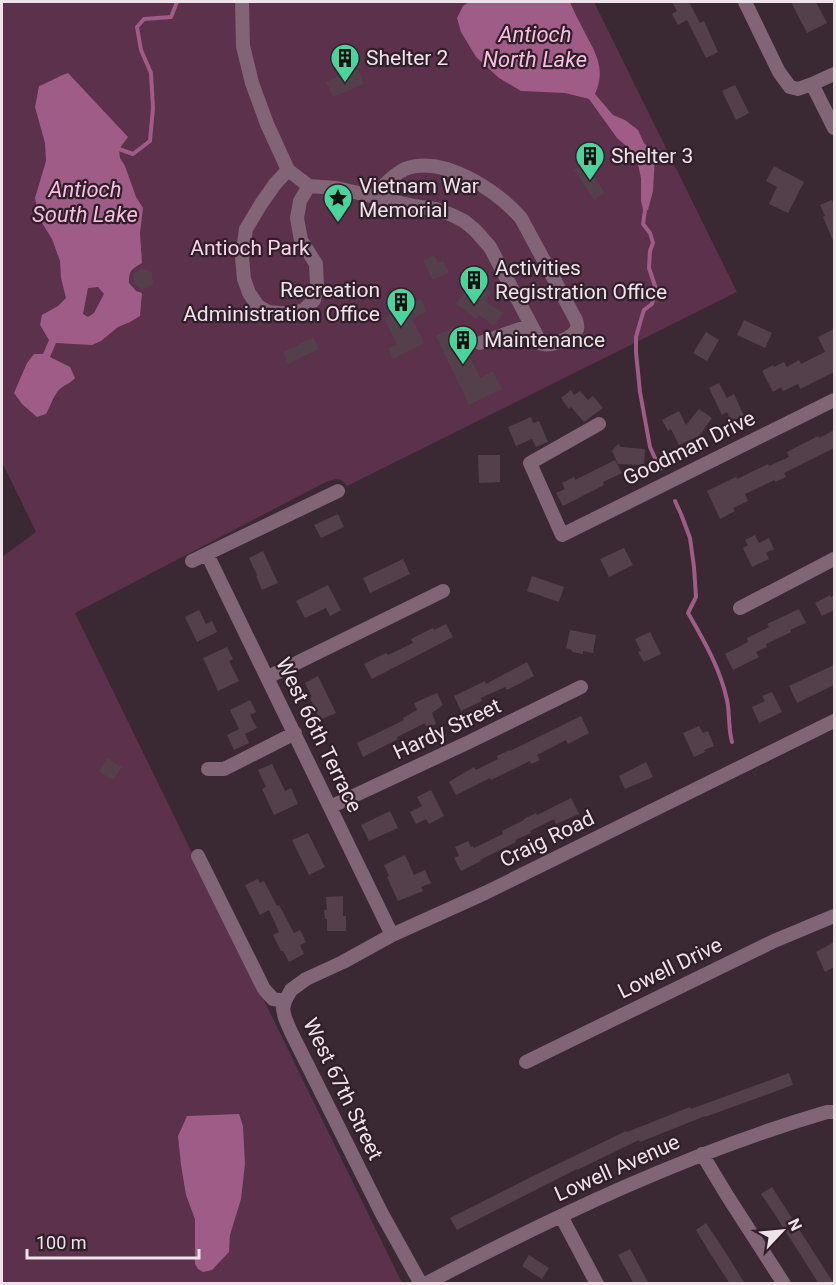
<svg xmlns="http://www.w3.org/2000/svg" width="836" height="1285" font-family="Roboto,sans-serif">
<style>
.green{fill:#5b314c}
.water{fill:#9e5c86;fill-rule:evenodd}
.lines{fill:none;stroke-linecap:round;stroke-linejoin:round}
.stream{stroke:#9e5c86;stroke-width:4}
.building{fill:#53404b}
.minor{stroke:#816475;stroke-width:14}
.labels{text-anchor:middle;stroke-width:4.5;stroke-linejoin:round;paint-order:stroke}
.poi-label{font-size:21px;fill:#efe3ea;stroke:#301f29;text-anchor:start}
.park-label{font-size:21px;fill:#f9d2e9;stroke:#301f29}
.street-label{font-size:21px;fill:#efe3ea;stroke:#301f29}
.water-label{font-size:22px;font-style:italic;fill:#f8bee1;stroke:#301f29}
</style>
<rect width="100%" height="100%" fill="#3a2833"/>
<path class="green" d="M2,2H594L737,292L347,486C339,476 336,479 324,483L75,613L402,1283H2V557L36,532L2,462Z"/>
<path class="water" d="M469,2H570C573,9 576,16 580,23C592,48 608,66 595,94L613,115L625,120L638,130L644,143L655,156L653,191L648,210H643L641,201V178L637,160L632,151L617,138L589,99L565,93L521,91L499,78L476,57L461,32L457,18L463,6Z
M68,73L128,137L119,149L120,158L125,166L136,197L143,208L140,233L142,263C131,270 129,270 129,283L136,291L142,293L140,316L130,322L118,327L101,341L92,345L56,343L50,357L70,367L75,378C70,384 63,385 58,391C53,397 50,407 46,414L37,417L22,404L14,393L27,363L34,354H43L49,340L40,325L42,315L58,306L66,298L61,278L60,261L52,239L39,218L35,198L46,161L45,143L35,107L39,86C50,82 58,76 68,73ZM98,287L104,294L94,313L88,317L83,314L88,288Z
M239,1114L243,1126L245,1164L241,1199L230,1235L229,1252L212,1270L203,1272L198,1269L195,1264V1219L186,1195L181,1165L178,1136L187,1116Z"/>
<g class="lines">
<path class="stream" d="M119,149L133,154L150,141L153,108L151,73L141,50L137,27L144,19L171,17L177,2
M645,210L643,224L650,233L653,243L650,251L649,268L656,289L652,304L644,310L642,316L636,337V352L640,392L650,447L660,469
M675,501L681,514L690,538L694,567L696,597L688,613C704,641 720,668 727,700C730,713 728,728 732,742"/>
</g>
<path class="building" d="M672,2H689L700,23L704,21L718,52L706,58L687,20L678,25L672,14L677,11Z
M791,2H816L827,23L807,33Z
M358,69L364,84L333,97L326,82Z
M735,85L749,113L736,120L722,91Z
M585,163L605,193L594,200L574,170Z
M774,166L804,182L788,213L769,204L777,187L766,181Z
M832,200L834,206V243L823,217L825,216L820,205Z
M434,255L438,263L443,261L449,273L432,280L423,260Z
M142,268L152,272L153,284L143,290L134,284L133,274Z
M478,282L492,292L485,301L503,313L494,326L479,315L476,319L456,304L468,288L471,291Z
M421,299L427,311L412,319L424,343L393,359L388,348L397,344L384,318Z
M744,320L772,333L765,348L737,335Z
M456,326L480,378L493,371L502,389L469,405L436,336Z
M834,329V372L800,389L798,384L783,391L781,387L773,392L762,371L773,365L774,367L784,362L787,367L799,360L801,364L825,352L818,337Z
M706,332L719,340L707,361L693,353Z
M313,337L319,349L288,364L283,352Z
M719,383L727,398L734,394L744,416L731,422L727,412L722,415L709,388Z
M571,390L574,395L580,391L588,400L593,396L603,408L584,422L571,407L569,409L561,398Z
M699,409L712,418L699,436L679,445L671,429L668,431L662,420L679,411L686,425Z
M531,417L533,423L539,421L548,442L536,447L532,439L516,446L508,427Z
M834,430V448L784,473L786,477L775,482V480L745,494L748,501L733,508L735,511L720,519L707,491L736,477L737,479L768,464L769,466L789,457L787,452L818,436L819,438Z
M618,444L621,447L645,449L644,465L618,464L612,451Z
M478,455H500V482L479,483Z
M615,460L622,473L603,482L604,485L563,506L556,493L565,489L562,483L574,477L575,480Z
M338,514L344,527L321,538L314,525Z
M755,535L759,543L769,538L774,549L766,553L769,559L752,567L743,548L748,545L745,540Z
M624,548L633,565L609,577L600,559Z
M263,551L278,583L262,590L256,576L257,575L249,558Z
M403,559L410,574L370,593L363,578Z
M532,576L564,587L559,602L527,591Z
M328,585L341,610L330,616L326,608L305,618L296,601Z
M830,595L831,597L834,595V610L822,616L815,603Z
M799,609L806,623L790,630L791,632L766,644L767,647L756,652L759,657L733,670L725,654L748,642L747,638L769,627L767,624Z
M199,610L206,624L212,621L217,632L197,642L185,617Z
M446,624L453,637L372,679L364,664L386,653L388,655L413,643L411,639L433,628L434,630Z
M570,630L596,635L593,653L583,651V654L572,652V650L566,648Z
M650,632L661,654L644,662L638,652L641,651L635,639Z
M227,647L233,659L229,661L239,681L218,691L203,658Z
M527,662L534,676L507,690L505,687L481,698L482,701L461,711L454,696L485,681L486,684Z
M834,665V685L797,703L789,686Z
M318,676L336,713L320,720L310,698L312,697L305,683Z
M772,692L782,712L759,723L752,707L765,701L762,696Z
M437,693L443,705L432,713L436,724L427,728L425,723L397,737L398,739L363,757L357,743L404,720L403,718L417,710L414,703Z
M250,700L256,712L250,715L257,728L245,734L249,743L234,750L227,735L239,729L230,710Z
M581,716L589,733L568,744L566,740L537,755L540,760L531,764L530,761L491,780L490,778L456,795L449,782L474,767L476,770L498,759L497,756L510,750V751Z
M699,726L703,733L708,731L714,746L704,750L705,752L694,757L683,733Z
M107,758L122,767L113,780L99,772Z
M646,762L653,777L625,789L619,776Z
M272,764L285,791L291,788L298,804L274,815L262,789L266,787L258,770Z
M431,790L444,816L429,824L426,819L416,824L410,812L422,806L417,797Z
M571,798L579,814L556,824L554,819L530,831L531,833L515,840L516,842L480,860L481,861L461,871L454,858L459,856L455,847L468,841L471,847L473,846L474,848L503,834L502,831L524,820V819L536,813L537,815Z
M390,811L398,828L369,841L361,825Z
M308,833L325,867L309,875L292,840Z
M405,855L414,875L425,870L431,883L421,887L423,891L398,901L391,886L387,877L389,876L384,865Z
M258,879L260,883L264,881L277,906L279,905L294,933L300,930L306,942L300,945L304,954L289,962L283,951H281L273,935L279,932L269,910L260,915L245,885Z
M343,896V916H346V931H327V919H325L324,910H327L326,897Z
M834,942V967L825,972L816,952Z
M789,1073L793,1085L705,1117V1116L640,1142L639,1140L577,1170V1169L457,1230L450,1218L533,1176L626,1131L627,1132L690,1107L691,1109Z
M772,1187L827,1273L834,1284H819L774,1213L761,1194Z
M706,1223L724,1250L745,1284H730L708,1250L696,1230Z
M630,1249L649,1284H634L618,1255Z
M529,1255L549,1268L542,1279L522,1266Z"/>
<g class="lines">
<path class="minor" d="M242,2L243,46L252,83L267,124L288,170L309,186L337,188L414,206L436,209L452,215L464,221L475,230L490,247L538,338L542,344C552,346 572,339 577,329C578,326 577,323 576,320L521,218C497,191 443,154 405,169C393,174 383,187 373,196
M745,2L779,72L790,87L798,89L812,84L834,128
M812,84L834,74
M288,170L275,184L261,204L246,229L242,257L244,279L249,293L258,306L268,312L292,314L304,310L314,300L317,285L316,264L301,240L297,218L300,201L309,186
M480,343L531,325
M599,424L530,463L562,535L834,400
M207,554L392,935
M192,561L338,491
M740,608L834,559
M268,677L443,591
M208,769H224L295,733
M330,807L469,742L581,687
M198,856L264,989L273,999L285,1001
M526,1062L774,941L834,916
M702,1154L728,1197L784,1284
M561,1216L597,1284
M421,1284L382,1214L291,1032L285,1018L283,1009L285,1001L291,990L306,979L343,962L392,935L485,893L834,721
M425,1284C555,1216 687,1153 827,1112H834"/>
</g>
<defs>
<g id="building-pin" transform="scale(1.5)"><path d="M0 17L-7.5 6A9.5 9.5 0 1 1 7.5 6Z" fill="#4ad49c" stroke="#301f29"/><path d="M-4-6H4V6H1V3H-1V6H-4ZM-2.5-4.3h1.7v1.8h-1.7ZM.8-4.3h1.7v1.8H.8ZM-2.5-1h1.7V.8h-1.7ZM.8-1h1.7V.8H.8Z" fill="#111"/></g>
<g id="sight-pin" transform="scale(1.5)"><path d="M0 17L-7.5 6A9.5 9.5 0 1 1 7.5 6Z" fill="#4ad49c" stroke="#301f29"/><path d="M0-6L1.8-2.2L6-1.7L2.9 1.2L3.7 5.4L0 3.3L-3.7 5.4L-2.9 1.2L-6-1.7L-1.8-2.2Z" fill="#111"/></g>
</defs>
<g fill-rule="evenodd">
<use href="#building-pin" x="345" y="58"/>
<use href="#building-pin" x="590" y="156"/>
<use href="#sight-pin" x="338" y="198"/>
<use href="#building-pin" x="474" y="280"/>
<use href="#building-pin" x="401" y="302"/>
<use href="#building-pin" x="463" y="340"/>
</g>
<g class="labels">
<g class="poi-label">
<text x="366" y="65">Shelter 2</text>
<text x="611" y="163">Shelter 3</text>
<text x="359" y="193">Vietnam War<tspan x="359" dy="24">Memorial</tspan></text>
<text x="495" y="275">Activities<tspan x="495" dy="24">Registration Office</tspan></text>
<text x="380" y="297" text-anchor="end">Recreation<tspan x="380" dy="24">Administration Office</tspan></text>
<text x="484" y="347">Maintenance</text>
</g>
<g class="park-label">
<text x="250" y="255">Antioch Park</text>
</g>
<g class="street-label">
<text transform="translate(689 448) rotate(-26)" y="7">Goodman Drive</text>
<text transform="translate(447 729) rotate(-25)" y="7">Hardy Street</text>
<text transform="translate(319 735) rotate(64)" y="7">West 66th Terrace</text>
<text transform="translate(547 839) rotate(-26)" y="7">Craig Road</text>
<text transform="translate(670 968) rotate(-26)" y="7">Lowell Drive</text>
<text transform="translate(343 1089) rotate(64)" y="7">West 67th Street</text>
<text transform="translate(617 1168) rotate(-24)" y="7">Lowell Avenue</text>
</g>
<g class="water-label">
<text x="535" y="42">Antioch<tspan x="535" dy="25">North Lake</tspan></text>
<text x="85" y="197">Antioch<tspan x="85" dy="25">South Lake</tspan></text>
</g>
</g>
<rect width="836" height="1285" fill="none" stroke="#efe3ea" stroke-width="6"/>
<g transform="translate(782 1231) rotate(64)" stroke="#301f29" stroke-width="4.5" paint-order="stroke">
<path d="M0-4.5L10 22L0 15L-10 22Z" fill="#efe3ea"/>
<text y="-9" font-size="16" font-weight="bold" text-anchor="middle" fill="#efe3ea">N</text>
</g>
<path d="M27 1249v9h172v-9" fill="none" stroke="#efe3ea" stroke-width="3"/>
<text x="36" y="1249" font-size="18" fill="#efe3ea" stroke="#301f29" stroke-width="4.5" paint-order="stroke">100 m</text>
</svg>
